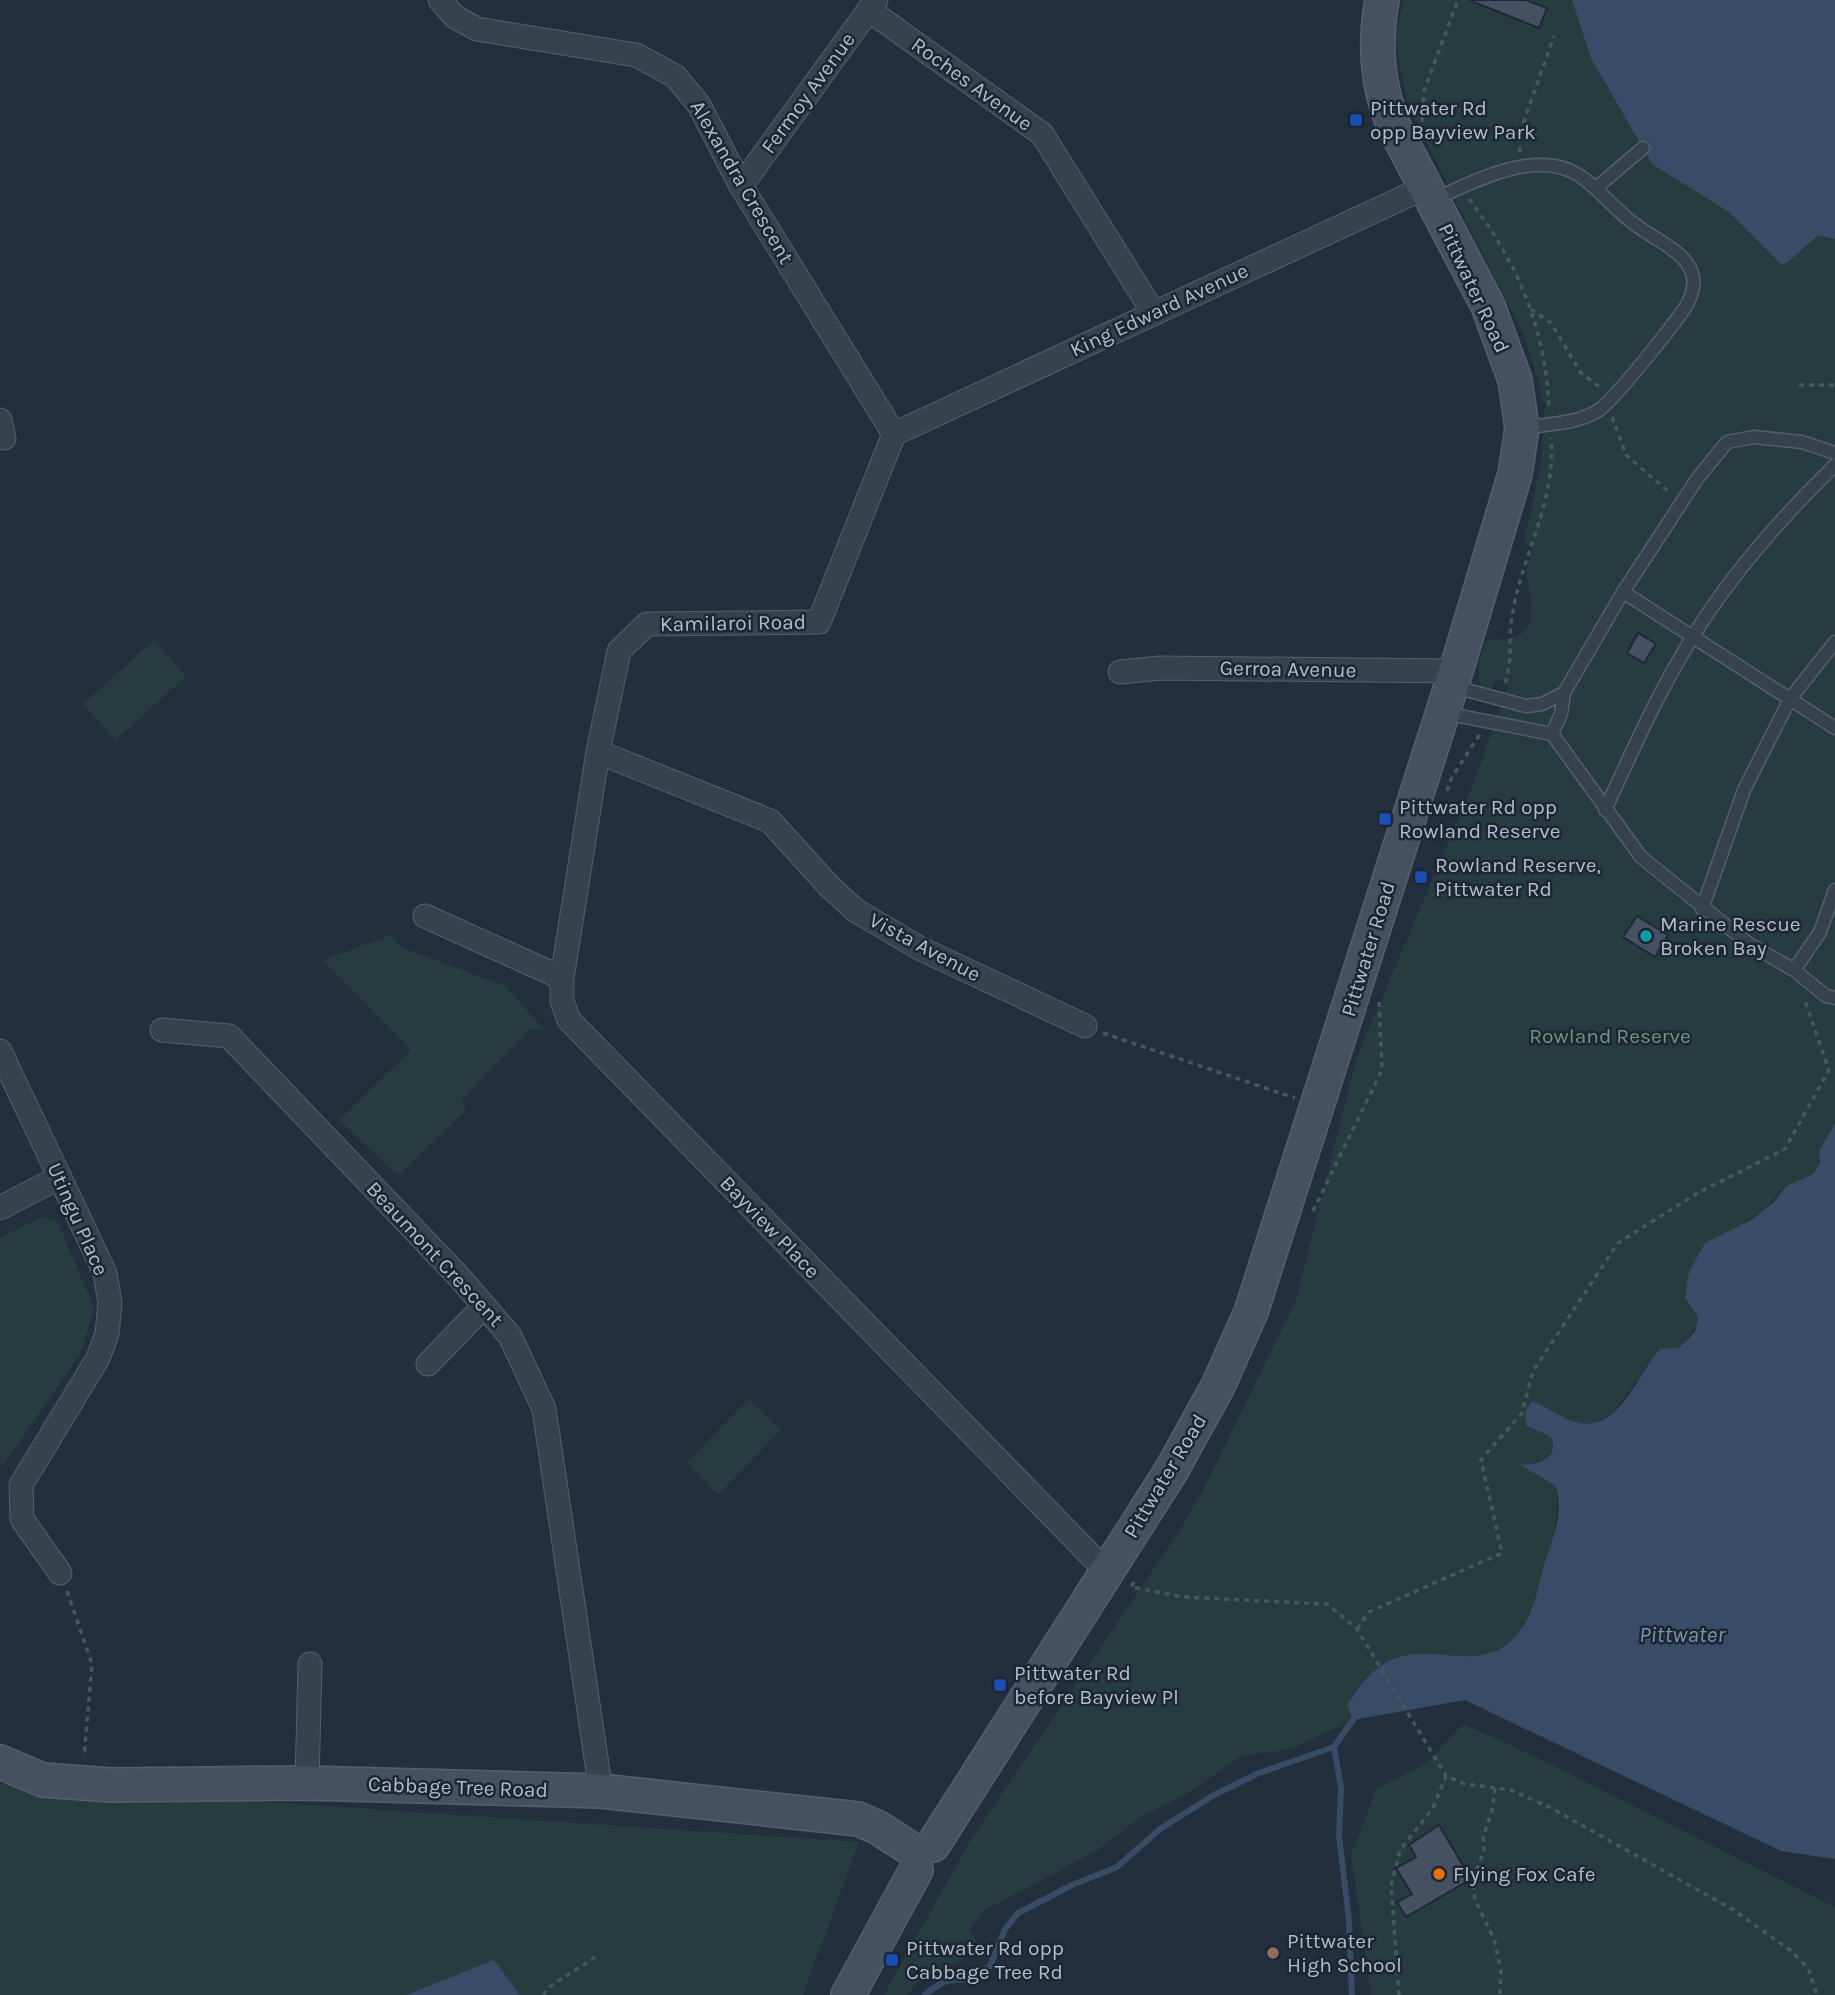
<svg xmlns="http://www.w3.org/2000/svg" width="1835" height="1995" font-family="Karla,sans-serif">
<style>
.green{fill:#263c3f}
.water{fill:#394c67}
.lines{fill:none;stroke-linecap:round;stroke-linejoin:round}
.stream{stroke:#394c67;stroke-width:6}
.building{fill:#455162;stroke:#1f2835;stroke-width:2}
.lane-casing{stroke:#565f6c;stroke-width:15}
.street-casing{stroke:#565f6c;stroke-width:25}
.secondary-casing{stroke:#565f6c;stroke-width:36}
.path{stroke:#44595c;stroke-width:3.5;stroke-dasharray:5 5;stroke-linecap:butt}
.lane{stroke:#38414e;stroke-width:12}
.street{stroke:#38414e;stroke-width:23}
.secondary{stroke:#465061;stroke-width:33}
.transit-dot{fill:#1a4fb4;stroke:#1d2633;stroke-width:2.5}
.culture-dot{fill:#0f9aa8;stroke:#1d2633;stroke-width:2.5}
.food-dot{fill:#e8710a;stroke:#1d2633;stroke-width:2.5}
.education-dot{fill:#8d6e63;stroke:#1d2633;stroke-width:2.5}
.labels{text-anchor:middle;stroke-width:5;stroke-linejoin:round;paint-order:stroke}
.street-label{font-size:21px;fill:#b4bcc9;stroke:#1d2633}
.poi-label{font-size:21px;fill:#b4bcc9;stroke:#1d2633;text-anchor:start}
.park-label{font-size:21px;fill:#6b9a76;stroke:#1d2633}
.water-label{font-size:23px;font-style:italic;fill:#7c92b1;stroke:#1d2633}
</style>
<rect width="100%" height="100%" fill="#242f3e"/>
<path class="green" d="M1403,0H1835V1123L1819,1151L1818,1169L1807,1178L1786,1185L1763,1211L1736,1228L1685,1298L1698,1317C1691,1350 1656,1360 1635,1383C1620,1400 1617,1417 1592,1423C1574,1427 1551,1412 1536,1403L1530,1429L1550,1436L1553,1449L1546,1459L1522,1465L1555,1487C1566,1508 1538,1600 1526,1623C1520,1633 1509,1643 1499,1650C1479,1662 1452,1657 1430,1654L1347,1705L1353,1720L1292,1749L1241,1756L1184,1796L1141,1817L1095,1852L988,1908L969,1929L981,1950L917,1983L907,1995H884L970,1841L1180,1530L1203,1490L1295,1303L1357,1057L1476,777L1508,686L1506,680H1496L1491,691L1481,687C1477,671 1477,653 1490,640C1541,641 1532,614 1527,576C1525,565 1532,559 1532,549L1525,540L1526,532L1541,463L1545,405L1525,338L1408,106L1395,41Z
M154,640L186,676L116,740L83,704Z
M391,935L395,942L409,950L505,986L545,1030L530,1029L461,1101L467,1109L398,1176L339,1120L411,1050L323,960Z
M43,1217L58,1222L94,1309L81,1353L4,1464L0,1463V1237Z
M749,1399L781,1430L718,1495L686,1463Z
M1463,1724L1547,1762L1835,1907V1995H1371L1351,1855L1377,1788L1425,1764Z
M0,1784L859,1842L803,1995H0Z"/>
<path class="water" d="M1572,0H1835V239L1818,235L1787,263L1781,264L1729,212L1652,164L1591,58Z
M1835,1123V1859L1781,1851L1465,1700L1353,1720L1347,1705C1357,1690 1367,1675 1382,1665C1430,1633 1485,1686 1524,1625C1536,1607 1539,1580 1546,1559C1553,1539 1565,1507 1555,1486L1519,1464C1536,1467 1562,1457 1550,1436L1526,1426L1525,1414L1531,1401C1548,1406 1562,1420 1580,1423C1621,1430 1638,1373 1660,1349L1679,1348L1695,1332L1698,1317L1685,1298L1689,1272L1705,1243L1751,1220L1774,1202L1786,1186L1813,1174L1820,1163L1819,1151Z
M494,1960L520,1995H406Z"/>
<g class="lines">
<path class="stream" d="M1334,1747L1341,1788L1339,1836L1349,1920L1352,1995
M925,1995C940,1982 948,1978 969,1980L990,1966L1005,1929L1018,1913L1072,1885L1117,1867L1160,1829L1214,1795L1259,1773L1334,1747L1353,1720"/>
</g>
<path class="building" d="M1469,0H1526L1547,8L1539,28Z
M1638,633L1656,644L1644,663L1627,653Z
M1637,916L1668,935L1655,957L1623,937Z
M1439,1825L1471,1879L1406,1917L1397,1902L1412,1894L1396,1868L1416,1857L1409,1845Z"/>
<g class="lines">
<g class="lane-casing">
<path id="lane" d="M1596,188L1643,148
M1433,200C1473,182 1537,147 1580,176C1602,191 1617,213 1640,228C1658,241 1689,254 1693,277C1695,285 1691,296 1688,303C1677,321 1615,399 1599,410C1578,424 1546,424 1522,428
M1623,592L1835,728
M1451,686L1526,706L1542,704L1564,693
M1444,713L1552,734L1641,857L1749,944L1794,970L1820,932L1835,890
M1552,734L1561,714L1564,693L1623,592L1697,479L1727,442L1754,437L1802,442L1835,453
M1605,810C1632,752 1658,692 1692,638C1731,574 1782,517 1835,465
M1702,909L1744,790L1790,699L1835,642
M1794,970L1826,996L1835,998"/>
</g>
<g class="street-casing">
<path id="street" d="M440,0L455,17L477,29L636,55L675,76L699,105L741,186L894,434
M869,10L1042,134L1153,312
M741,186L876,0
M0,420L4,438
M894,434L1426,187
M1120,672L1160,668L1456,671
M598,752L770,821L829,886L855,910L919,948L1085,1026
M425,916L562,978V1001L569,1020L1107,1572
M562,978L598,752L619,651L647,624L819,622L894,434
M162,1030L229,1036L460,1278L510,1336L544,1409L601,1791
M0,1051L105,1273L110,1303L107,1334L98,1358L21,1485L22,1519L60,1573
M0,1208L60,1177
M428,1364L484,1306
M307,1783L310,1664"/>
</g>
<g class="secondary-casing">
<path id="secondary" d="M0,1762L43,1780L111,1785L307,1783L601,1791L858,1819L877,1827L911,1849
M933,1845L1171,1471L1218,1386L1251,1312L1456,671L1515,474L1522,428L1515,380L1488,306L1394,127C1377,85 1374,45 1382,0
M848,1995L916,1870"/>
</g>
<path class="path" d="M1422,122L1424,91L1458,0
M1520,152L1519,135L1554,36
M1469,199C1518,263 1546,329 1549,410
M1531,309L1551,323L1581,373L1601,388
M1799,385H1835
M1612,417L1626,455L1669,492
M1505,683C1512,663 1509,645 1511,624C1518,561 1557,504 1551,438
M1447,791L1452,777L1480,734
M1103,1033L1295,1098
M1313,1211L1382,1070L1379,1001
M1134,1582L1131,1587L1184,1597L1327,1604L1357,1629L1446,1776
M67,1591L92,1664L84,1757
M1357,1629L1369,1612L1502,1553L1481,1460L1522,1413L1533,1371L1618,1243L1696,1194L1785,1149L1829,1070L1805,1001
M1495,1788L1492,1811L1483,1837L1484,1850L1473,1880L1475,1900L1494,1939L1501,1971L1500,1995
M544,1995L546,1989L597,1956
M1399,1995L1391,1886L1400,1850L1433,1808L1446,1776L1465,1784L1511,1790L1551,1808L1732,1909L1790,1950L1808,1968L1817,1995"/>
<use href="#lane" class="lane"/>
<use href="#street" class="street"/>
<use href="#secondary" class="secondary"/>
</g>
<g class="transit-dot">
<rect x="1349" y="113" width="14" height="14" rx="3.5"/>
<rect x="1378" y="812" width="14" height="14" rx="3.5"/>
<rect x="1414" y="870" width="14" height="14" rx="3.5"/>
<rect x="993" y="1678" width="14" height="14" rx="3.5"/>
<rect x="885" y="1953" width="14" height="14" rx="3.5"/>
</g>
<circle class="culture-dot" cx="1646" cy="936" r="7"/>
<circle class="food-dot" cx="1439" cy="1874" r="7"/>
<circle class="education-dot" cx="1273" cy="1953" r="7"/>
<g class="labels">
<g class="street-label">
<text transform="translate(972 84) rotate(36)" y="7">Roches Avenue</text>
<text transform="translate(808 93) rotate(-54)" y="7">Fermoy Avenue</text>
<text transform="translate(742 182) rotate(60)" y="7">Alexandra Crescent</text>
<text transform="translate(1474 288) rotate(65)" y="7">Pittwater Road</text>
<text transform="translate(1159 310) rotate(-25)" y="7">King Edward Avenue</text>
<text transform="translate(733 623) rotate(-1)" y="7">Kamilaroi Road</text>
<text transform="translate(1288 669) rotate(1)" y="7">Gerroa Avenue</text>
<text transform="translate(925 947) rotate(28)" y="7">Vista Avenue</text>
<text transform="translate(1368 949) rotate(-73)" y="7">Pittwater Road</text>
<text transform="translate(78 1219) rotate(66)" y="7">Utingu Place</text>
<text transform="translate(770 1227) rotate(46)" y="7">Bayview Place</text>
<text transform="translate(435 1254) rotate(47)" y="7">Beaumont Crescent</text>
<text transform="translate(1165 1476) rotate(-59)" y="7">Pittwater Road</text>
<text transform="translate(458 1787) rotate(2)" y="7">Cabbage Tree Road</text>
</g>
<g class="poi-label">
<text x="1370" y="115">Pittwater Rd<tspan x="1370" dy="24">opp Bayview Park</tspan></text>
<text x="1399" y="814">Pittwater Rd opp<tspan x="1399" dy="24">Rowland Reserve</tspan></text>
<text x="1435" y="872">Rowland Reserve,<tspan x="1435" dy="24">Pittwater Rd</tspan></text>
<text x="1660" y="931">Marine Rescue<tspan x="1660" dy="24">Broken Bay</tspan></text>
<text x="1014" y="1680">Pittwater Rd<tspan x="1014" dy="24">before Bayview Pl</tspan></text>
<text x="1453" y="1881">Flying Fox Cafe</text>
<text x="1287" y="1948">Pittwater<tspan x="1287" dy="24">High School</tspan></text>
<text x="906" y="1955">Pittwater Rd opp<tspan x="906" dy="24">Cabbage Tree Rd</tspan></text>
</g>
<g class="park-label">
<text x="1610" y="1043">Rowland Reserve</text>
</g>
<g class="water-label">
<text x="1682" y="1642">Pittwater</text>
</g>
</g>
</svg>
